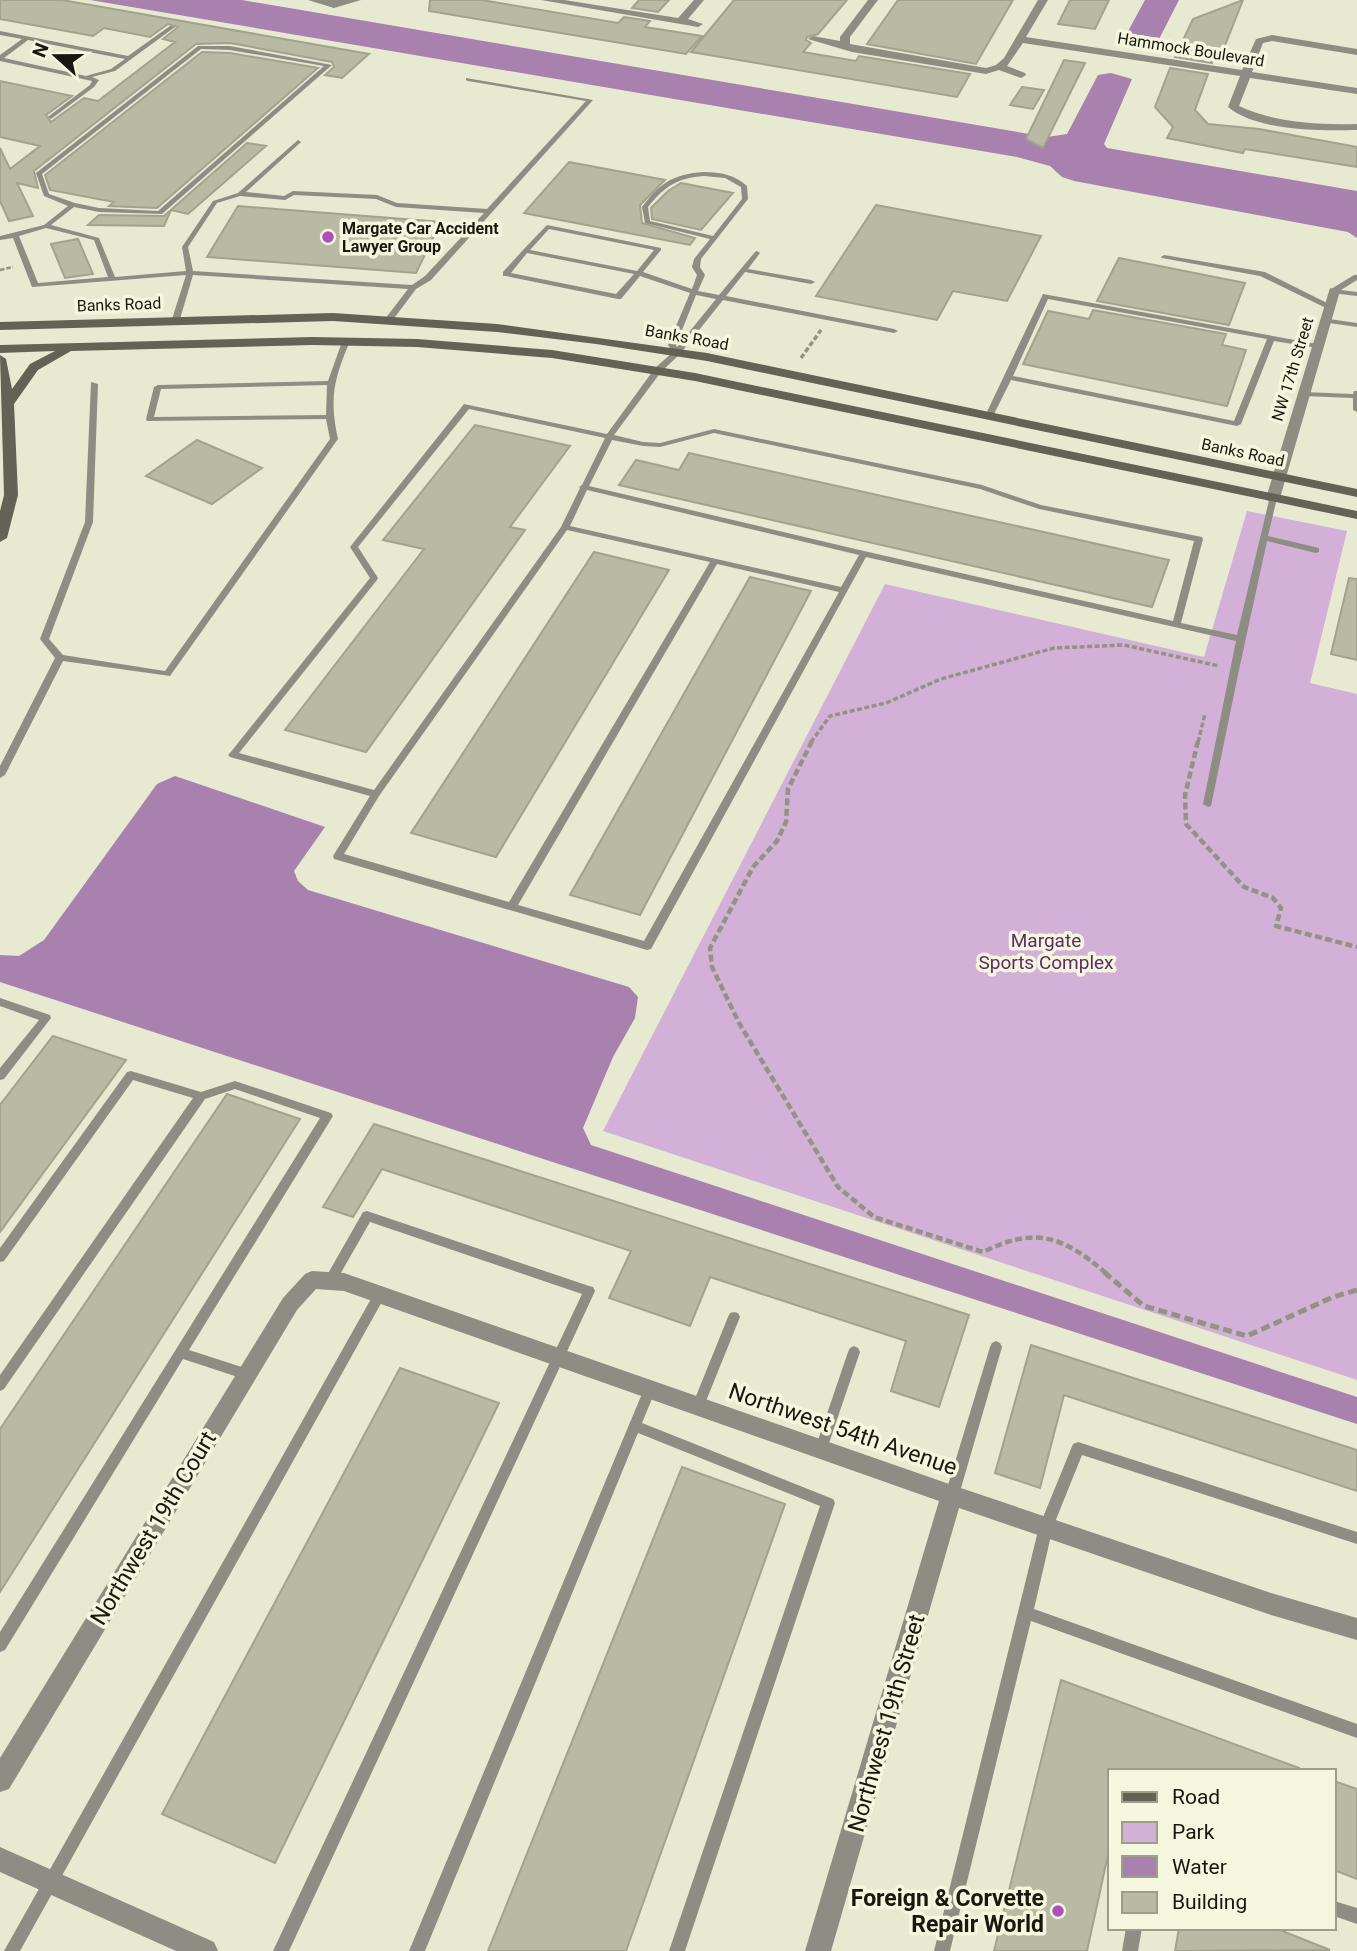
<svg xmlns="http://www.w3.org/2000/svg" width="1357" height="1951" font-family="Roboto,sans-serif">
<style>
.green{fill:#d2b0d7}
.water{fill:#a981af}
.building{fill:#b9baa3;stroke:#a2a38c;stroke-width:2}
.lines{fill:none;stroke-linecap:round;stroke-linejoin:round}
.path-far3{stroke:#929481;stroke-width:2.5;stroke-dasharray:4.5 2;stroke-linecap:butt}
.path-far2{stroke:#929481;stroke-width:3.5;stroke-dasharray:5 2.5;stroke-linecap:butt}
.path-far1{stroke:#929481;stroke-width:4.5;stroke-dasharray:7 3.5;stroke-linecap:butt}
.path{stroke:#929481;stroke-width:5;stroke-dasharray:9 4.5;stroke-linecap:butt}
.lane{fill:#8d8d83;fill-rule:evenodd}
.street{fill:#8d8d83;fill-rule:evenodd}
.secondary{fill:#626355;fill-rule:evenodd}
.poi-dot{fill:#ac50ba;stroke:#f4f6dd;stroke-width:2.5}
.labels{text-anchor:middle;stroke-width:7;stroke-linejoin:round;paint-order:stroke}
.far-street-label{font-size:16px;fill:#18180f;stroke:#f4f6dd}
.far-poi-label{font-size:16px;font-weight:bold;fill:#18180f;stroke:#f4f6dd;text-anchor:start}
.park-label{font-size:19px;fill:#5e2b66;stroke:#f4f6dd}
.near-street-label{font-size:23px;fill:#18180f;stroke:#f4f6dd}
.near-poi-label{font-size:23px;font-weight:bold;fill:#18180f;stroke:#f4f6dd;text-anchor:end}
</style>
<rect width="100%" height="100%" fill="#e7e9d0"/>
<path class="green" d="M1247,511L1347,531L1310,683L1357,694V1380L603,1131L885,584L1204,657Z"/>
<path class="water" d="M90,0H242L1047,137L1067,134L1098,75L1111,73L1132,79L1104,144L1107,148L1357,191V238L1348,232L1074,181L1062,177L1050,166L1017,157Z
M1145,0H1179L1156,45L1151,47L1129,43L1127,33Z
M175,776L325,827L294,871L298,881L308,890L629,987L638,997L635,1018L613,1057L583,1128L591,1145L1357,1397V1424L0,982V955L19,956L44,940L157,784Z"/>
<path class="building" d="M0,0H62L369,54L342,78L325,75L334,67L332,62L230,43L196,44L34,171L38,188L17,183L33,216L9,221L0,201V148L10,169L40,146L0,137V81L72,96L46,115L51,122L84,98L98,101L175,42L163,39L178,27L168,24L150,37L104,28L93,36L0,19Z
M430,0H482L618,23L624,17L650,21L645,27L702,36L686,54L429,11Z
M639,0H669L658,12L632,8Z
M734,0H847L818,34L807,37L806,40L811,43L803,52L856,61L859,56L970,74L957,97L691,52Z
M898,0H1013L976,64L867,44Z
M1070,0H1109L1095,29L1058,24Z
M1243,0L1222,53L1215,52L1212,63L1175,57L1193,19Z
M202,52L230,53L318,68L157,208L109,206L114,202L50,190L45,175Z
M1064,60L1085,63L1043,148L1026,139Z
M1170,68L1208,74L1195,110L1208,124L1259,129L1357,147V167L1245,149L1243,153L1167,138L1173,127L1155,107Z
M1022,87L1044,90L1033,109L1010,105Z
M247,143L266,146L188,214L171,210L164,226L88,225L99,215L164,216Z
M569,162L665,180L640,205L642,223L695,238L690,245L524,213Z
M681,183L733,193L701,230L652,219L651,208L668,191Z
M876,205L1041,236L1007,301L953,291L937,320L816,296Z
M238,206L441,222L416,273L207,257Z
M78,239L93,274L65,278L51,244Z
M1119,258L1245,283L1229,325L1097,301Z
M1093,310L1226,334L1222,345L1246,350L1227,406L1023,364L1048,311L1089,319Z
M475,425L570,446L510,527L525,530L366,752L285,730L424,549L383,540Z
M197,440L262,468L212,504L146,476Z
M689,453L1169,560L1152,607L619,485L636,460L679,470Z
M594,552L669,570L496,857L411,833Z
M750,577L811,591L640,915L570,895Z
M1349,578L1357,579V660L1331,654Z
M53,1036L126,1060L0,1232V1105Z
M227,1094L300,1119L0,1592V1429Z
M374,1124L969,1315L939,1407L891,1391L906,1341L710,1277L690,1326L609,1298L631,1251L382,1169L353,1217L323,1207Z
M1031,1345L1357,1450V1491L1064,1395L1040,1488L995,1473Z
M400,1368L499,1403L275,1863L162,1814Z
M682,1467L785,1504L626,1951H488Z
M1061,1680L1299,1768V1771H1110V1846L1087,1951H994Z
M1334,1781L1357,1789V1879L1334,1870Z
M1179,1928H1275L1330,1950L1175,1951Z"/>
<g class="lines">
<path class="path-far3" d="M0,270L13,267"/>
<path class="path-far2" d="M801,358L821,330
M811,742L830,716L886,703L941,679L1054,648L1124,645L1219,666
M1198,742L1205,714"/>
<path class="path-far1" d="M812,741L788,789L786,822L777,841L753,867L710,948L712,967L739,1023L838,1187L874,1217L983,1252C1036,1226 1062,1236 1106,1273
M1198,741L1185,795L1186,824L1244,887L1273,898L1281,908L1276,926L1357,947"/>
<path class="path" d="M1104,1272L1144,1306L1247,1336L1333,1297L1357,1290"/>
<path class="lane" d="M170,26L175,27L115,71L92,77L99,80L94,87L51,119L48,117L49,116L90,85L92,81L0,61V55L22,39L0,35V31L128,56ZM28,40L125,59L111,69L86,76L4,58Z
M198,46H230L332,65L162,214L99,212L74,207L51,225L99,238L115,277L186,271L182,247L213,201L238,193L298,140L301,142L300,143L246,192L284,196L293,191L377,195L397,203L487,209L586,101L468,81L466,80V78L593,100L431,280L416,289L392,321L385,319L408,289L193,275L180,319L176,321L172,319L186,275L32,287L13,238L0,240V236L44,225L68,206L44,196L36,173ZM201,49L230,50L324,66L158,211L99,208L75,203L49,194L42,174ZM294,195L376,199L396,207L484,213L425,276L412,285L193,271L188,247L217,203L240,196L285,200ZM46,228L94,240L108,277L38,283L19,236Z
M704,172C721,172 735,175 747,186L748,199L701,259L700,267L705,275L698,291L719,295L755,252L757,251L760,253L748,269L811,280L815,282L811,284L745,272L726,296L894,329L898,331L894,333L723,300L680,354L661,372L614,435L643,442L660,443L714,429L982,485L1041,505L1202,537L1203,539L1181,623L1237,635L1270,496H1276L1277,498L1268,536L1319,548V552L1316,553L1267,541L1239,670L1211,806L1208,807L1203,804L1236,641L866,557L651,949L647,950L334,859L333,856L370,796L230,757L228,755L230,753L370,578L350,547L464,404L607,434L655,368L673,352L668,345L690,293L640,276L621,299H618L506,276H503V272L523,250L547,225L661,248V250L643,272L692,289L697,275L692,267L694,259L710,239L645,223L642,207C660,183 673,174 704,172ZM704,176L725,178L741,187L742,199L713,236L650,221L648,207C665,186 677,178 704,176ZM549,229L654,250L637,271L530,250ZM527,253L634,274L616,294L511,273ZM696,295L716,299L677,347L676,345ZM469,409L605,438L582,485L579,487L580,488L561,527L374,790L239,753L377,580L378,578L358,547ZM714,433L980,489L1039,509L1194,541L1173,621L864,551L589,486L612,440L643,446L660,447ZM587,490L859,555L841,587L570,526ZM567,530L710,562L509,902L344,854L379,796ZM717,564L839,592L644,941L518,905Z
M1164,255L1265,272L1333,306L1326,308L1260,276L1162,258L1161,257Z
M1354,275H1357V280L1341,290L1357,292V296L1331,293V289Z
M1043,294L1317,344L1321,346L1317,348L1274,341L1241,424L1237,426L1011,380L992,418H986L985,416ZM1048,299L1267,339L1234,421L1013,376Z
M1322,318L1357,323V327L1322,322Z
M343,339L350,341C334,379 329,398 338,439L170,676L63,661L5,775L0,778V766L55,658L40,639L85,522L91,382L98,384L93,522L49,639L63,655L165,671L330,439L326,419L147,421L146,419L154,387L158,385L328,381ZM327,385L326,415L154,417L161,389Z
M1354,391H1357V412L1353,410V398L1303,396L1299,394L1303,392L1353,394Z
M0,998L50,1015L51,1018L4,1079L0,1080V1068L39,1020L0,1006Z
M131,1071L201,1092L235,1081L331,1113L333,1116L189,1350L251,1370L253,1374L251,1378L247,1380L183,1359L5,1650L0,1652V1632L320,1118L235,1089L205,1099L4,1389L0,1391V1375L193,1098L133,1080L4,1261L0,1262V1248L127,1072Z
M367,1211L589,1286L593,1287L595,1291L289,1951H273L582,1294L370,1222L334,1285L330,1286L326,1285L324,1281L326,1277L363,1212Z
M380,1289L384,1290L386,1294L384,1298L20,1951H4L376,1290Z
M734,1312L738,1313L740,1317L704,1406L702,1410L698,1412L694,1410L692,1406L728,1317L730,1313Z
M996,1341L1000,1343L1002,1347L959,1495L957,1499L952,1501L947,1499L945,1495L990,1347L992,1343Z
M854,1346L858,1348L860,1352L827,1449L826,1453L821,1455L816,1453L815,1449L848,1352L850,1348Z
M650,1383L654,1385L656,1389L642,1423L833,1499L835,1503L685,1951H669L820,1506L638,1433L425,1951H409L644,1389L646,1385Z
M1078,1442L1357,1532V1544L1082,1455L1053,1527L1034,1609L1357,1724V1738L1031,1621L950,1951H934L1039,1527L1073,1444Z
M1334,1901L1357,1908V1924L1334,1916Z
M1126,1928H1142L1138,1951H1122Z"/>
<path class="street" d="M308,0H361L334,8Z
M541,0H564L678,18L694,0H704L688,19L703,24L698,27Z
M868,0H878L850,37V44L986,68L996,65L1004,58L1038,0H1048L1026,37L1242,70L1256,39L1272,35L1357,49V55L1272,41L1263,43L1252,72L1357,88V94L1250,78L1239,106C1276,123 1316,125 1357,124V130C1320,131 1257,131 1228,107L1240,76L1023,43L1007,66L1025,73L1026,75L1021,78L999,70L986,74L852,52L808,39L813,36L840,41V37Z
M1330,288L1340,291L1280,498L1278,501H1268L1266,498Z
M312,1271L344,1273L952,1485L1271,1593L1357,1618V1640L1271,1615L959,1508L831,1951H805L939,1501L344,1291L316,1289L297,1310L9,1789L0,1792V1758L283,1298L305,1274Z
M0,1847L214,1942L218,1951H176L0,1872Z"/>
<path class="secondary" d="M333,313L497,324L707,353L1357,489V497L707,361L596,344L497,332L333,321L0,330V322Z
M313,337L417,339L552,350L695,373L1357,511V519L695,381L552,358L417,347L313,345L71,351L38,370L14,404L18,495L7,538L0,542V511L4,495L0,355L6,359L12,389L30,364L55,351L0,353V345Z"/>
</g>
<g class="poi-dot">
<circle cx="328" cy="237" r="7"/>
<circle cx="1058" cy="1911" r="7"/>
</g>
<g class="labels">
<g class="far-street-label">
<text transform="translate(1191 49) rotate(9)" y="6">Hammock Boulevard</text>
<text transform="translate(119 304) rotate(-2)" y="6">Banks Road</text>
<text transform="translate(687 337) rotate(10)" y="6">Banks Road</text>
<text transform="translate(1292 369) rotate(-73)" y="6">NW 17th Street</text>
<text transform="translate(1243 452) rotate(12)" y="6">Banks Road</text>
</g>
<g class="far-poi-label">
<text x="342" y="234">Margate Car Accident<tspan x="342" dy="18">Lawyer Group</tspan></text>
</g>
<g class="park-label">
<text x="1046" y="947">Margate<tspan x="1046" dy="22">Sports Complex</tspan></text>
</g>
<g class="near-street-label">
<text transform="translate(843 1429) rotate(19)" y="8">Northwest 54th Avenue</text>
<text transform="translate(153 1528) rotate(-59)" y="8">Northwest 19th Court</text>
<text transform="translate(886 1723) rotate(-74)" y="8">Northwest 19th Street</text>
</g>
<g class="near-poi-label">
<text x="1044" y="1906">Foreign &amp; Corvette<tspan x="1044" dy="26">Repair World</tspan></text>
</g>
</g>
<rect x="1108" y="1769" width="228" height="161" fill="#f4f6dd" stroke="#9c9d8b" stroke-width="2"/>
<rect x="1122" y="1792" width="35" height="10" fill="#626355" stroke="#9c9d8b" stroke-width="2"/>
<text x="1172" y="1804" font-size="21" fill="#18180f">Road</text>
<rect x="1122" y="1822" width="35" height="21" fill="#d2b0d7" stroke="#9c9d8b" stroke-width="2"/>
<text x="1172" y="1839" font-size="21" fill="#18180f">Park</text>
<rect x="1122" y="1856" width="35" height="21" fill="#a981af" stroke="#9c9d8b" stroke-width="2"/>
<text x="1172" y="1874" font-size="21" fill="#18180f">Water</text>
<rect x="1122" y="1892" width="35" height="21" fill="#b9baa3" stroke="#9c9d8b" stroke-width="2"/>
<text x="1172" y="1909" font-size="21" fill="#18180f">Building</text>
<g transform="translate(56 56) rotate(291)" stroke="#f4f6dd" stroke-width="5" paint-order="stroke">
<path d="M0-5L12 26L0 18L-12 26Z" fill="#18180f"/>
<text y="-10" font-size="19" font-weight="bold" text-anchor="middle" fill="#18180f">N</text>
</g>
</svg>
